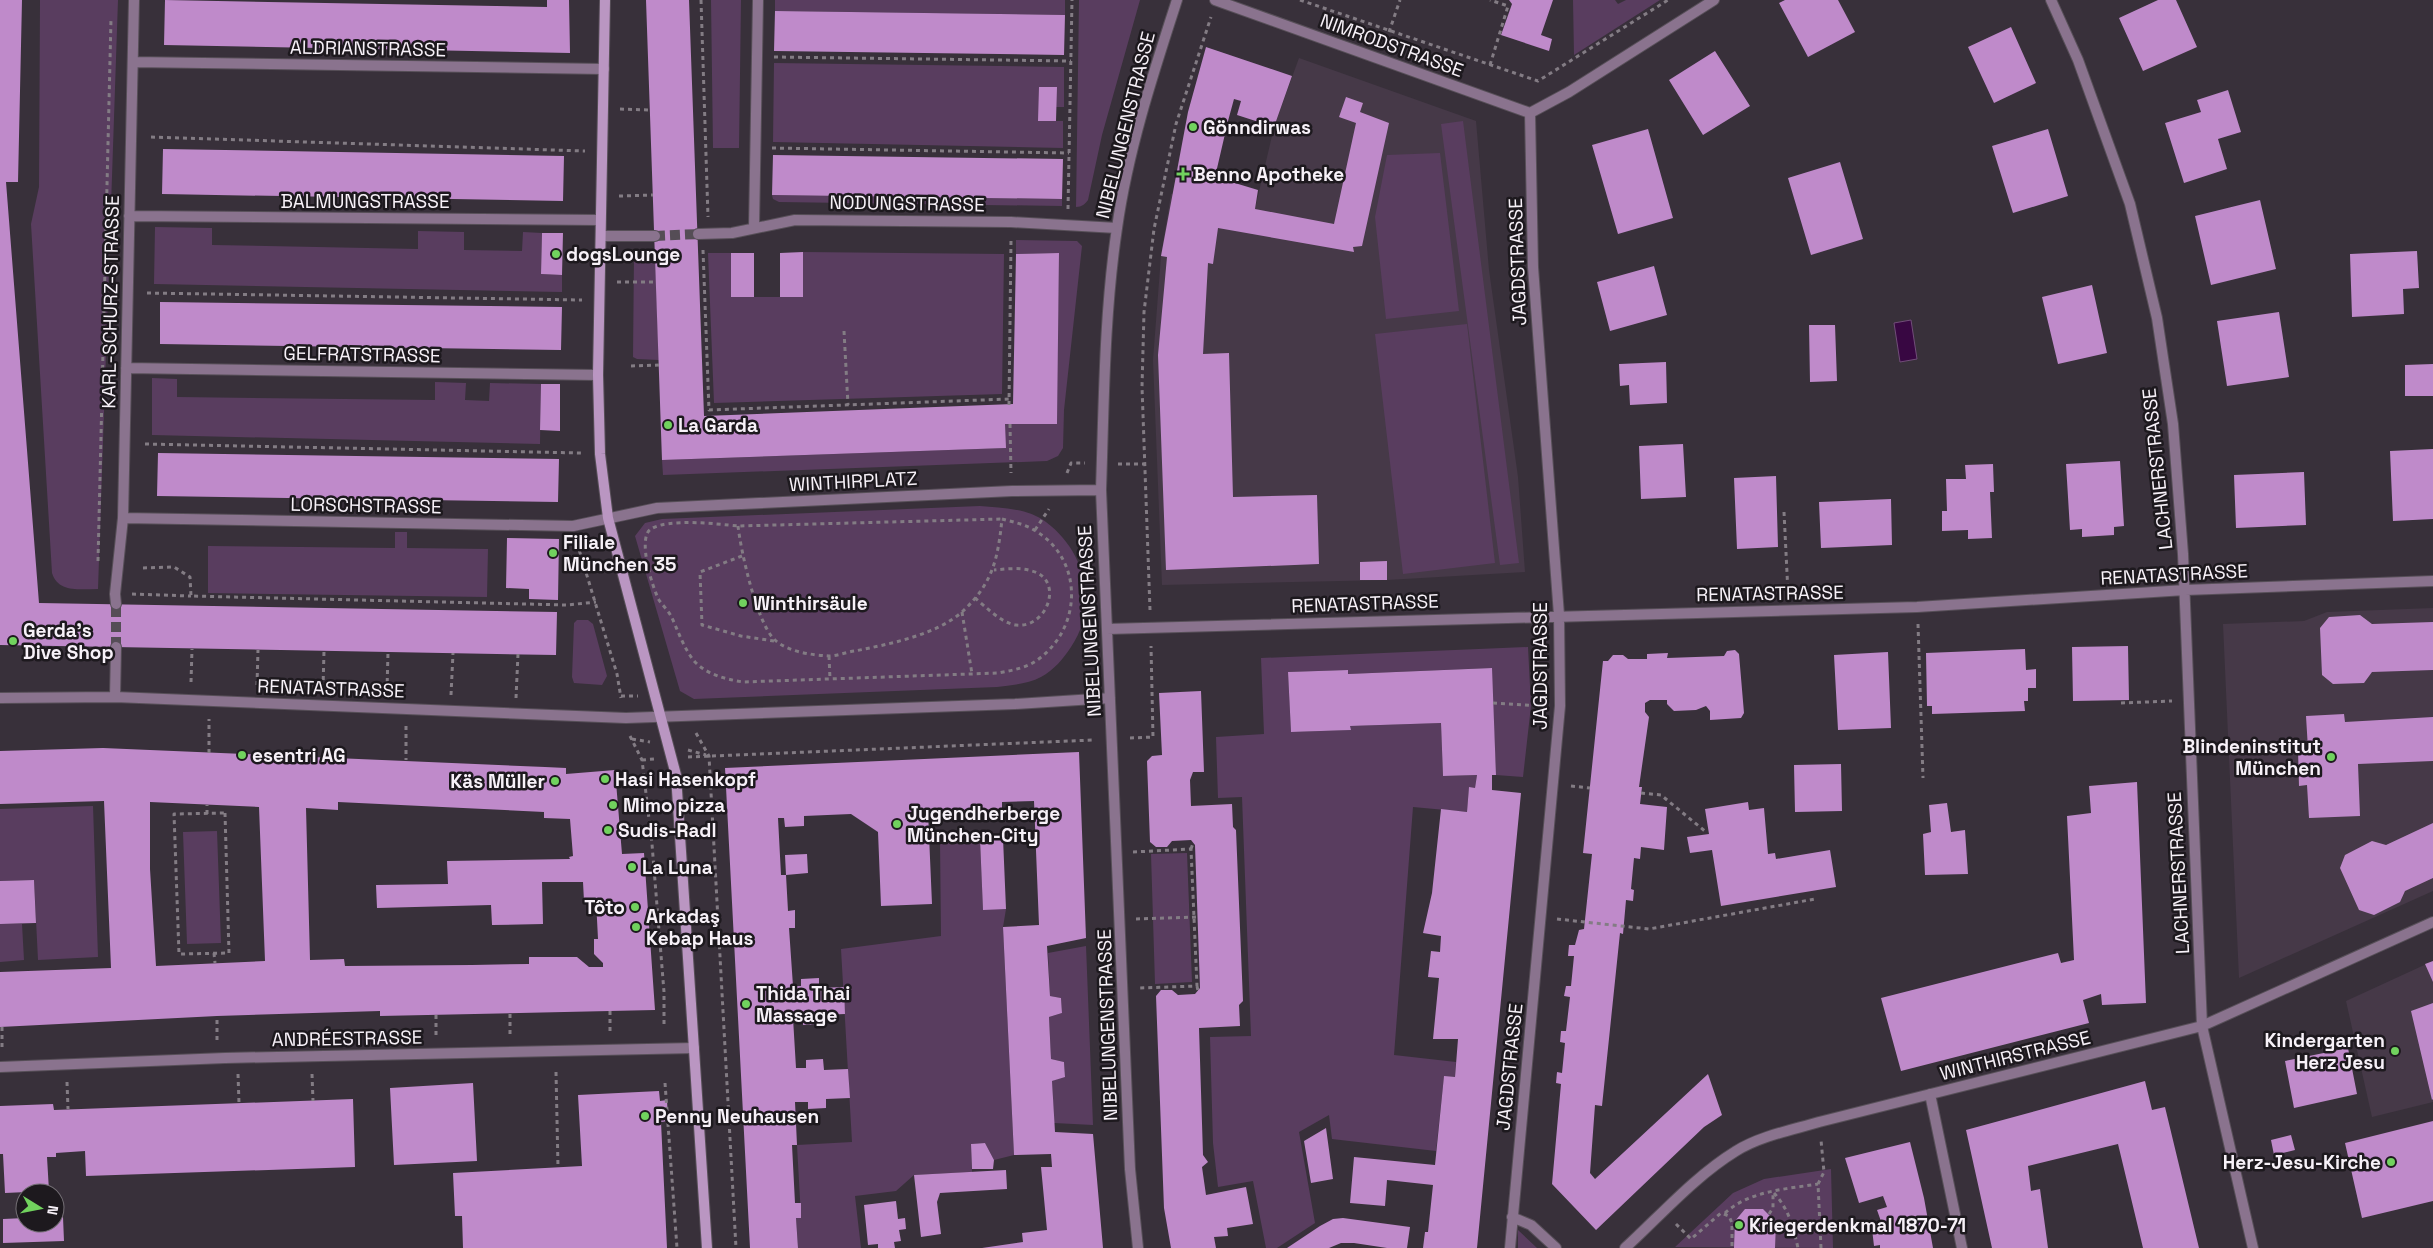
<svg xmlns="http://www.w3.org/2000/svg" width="2433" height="1248" font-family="'Space Grotesk',sans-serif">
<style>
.built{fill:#463948}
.green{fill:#593d5f}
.water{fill:#380742;stroke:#714d79}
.building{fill:#bf8aca;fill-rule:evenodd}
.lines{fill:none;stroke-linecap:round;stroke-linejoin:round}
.street-tunnel{stroke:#554d56;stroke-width:10;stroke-dasharray:10 5;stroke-linecap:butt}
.street-casing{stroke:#574f58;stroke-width:12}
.secondary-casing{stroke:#574f58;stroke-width:12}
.path{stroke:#837c84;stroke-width:3;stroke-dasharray:4 4;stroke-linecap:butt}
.street{stroke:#8a738e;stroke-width:10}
.secondary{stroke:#ba96c2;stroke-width:10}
.poi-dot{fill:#71d25e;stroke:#1d191e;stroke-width:2}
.labels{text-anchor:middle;stroke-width:5;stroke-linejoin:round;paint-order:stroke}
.street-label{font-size:19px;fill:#f7f1f8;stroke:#1d191e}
.poi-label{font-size:19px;font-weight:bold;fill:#f7f1f8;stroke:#1d191e;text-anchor:start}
</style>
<rect width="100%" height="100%" fill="#38303a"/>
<path class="built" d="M1299,58L1476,121L1489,270L1518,477L1525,572L1387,580L1162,585L1153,360L1161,256L1171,194L1255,209L1274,127Z
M2433,608V891L2239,978L2223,624L2304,621L2327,612Z
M2433,961V1102L2372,1117L2346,1001Z"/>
<path class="green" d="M40,0H118L98,589C80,589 58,593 52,573L31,224L39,187Z
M711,0H741L739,148H713Z
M775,0H1065V15L775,11Z
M1079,0H1140L1102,135L1088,200C1085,204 1082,207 1076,207Z
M1573,0H1615L1618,4L1626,0H1660L1574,55Z
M774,63L1064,67V107H1056L1039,121H1063V148L773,142Z
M1463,121L1519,563L1500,565L1441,124Z
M1440,153L1459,311L1386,319L1375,217L1387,155Z
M772,195L1062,199V206L779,202L773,199Z
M155,227L212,228V245L418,249V231L464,232V250L522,251L523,232L542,233L541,274L562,275V292L154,284Z
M1016,240L1077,241L1082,246L1064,410L1063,448L1058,456L1047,461L663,475L662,460L1005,448V424H1056L1059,253L1016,254Z
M637,252H655L659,360L637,359L633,357L634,255Z
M803,252L1004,254L1002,394L714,403L708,253H731V297H803Z
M1467,324L1495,563L1403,574L1375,334Z
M152,378L177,379V397L435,400V382L466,383L465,400L489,401L490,383L541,384L540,444L152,435Z
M980,506C1002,508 1027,508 1046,522C1086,552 1099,606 1071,647C1063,659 1054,670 1041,677C1028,684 1012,685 997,687L694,699L680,691L635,536L645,523L662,519Z
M395,532H407V548L488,549L487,597L208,593V546L395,548Z
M577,620H588L593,624L607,676L602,685L574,683L572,677L574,623Z
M1528,647L1531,706L1523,777L1496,775L1491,668L1348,674V670L1288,672L1291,732L1350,730V726L1441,723L1443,776L1477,775L1475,788H1469L1467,812L1413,807L1394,1055L1456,1062L1455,1077H1444L1436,1151L1332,1139L1329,1115L1299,1132L1315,1223L1277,1248H1266L1253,1181L1218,1187L1213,1143L1210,1037L1251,1036L1242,797L1218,798L1216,737L1264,734L1261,658Z
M93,806L98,957L38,960L34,880L0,881V809Z
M217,831L221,943L187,944L183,832Z
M980,839L983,909H1006L1003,927L1014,1155L994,1160L985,1143L971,1144L972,1172L914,1175L896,1191L855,1196L861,1248H798L796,1218L801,1217L797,1145L852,1142L841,949L941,936L940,840Z
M1187,853L1192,982L1155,984L1151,854Z
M0,924H22L24,960L0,962Z
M1086,946L1093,1125L1054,1123L1052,1081L1065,1076L1064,1062L1051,1059L1049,1017L1062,1013L1061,998L1050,996L1048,953Z
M1831,1169L1833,1248L1675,1247L1733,1193L1764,1179Z
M1518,1230L1537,1248H1518Z"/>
<path class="water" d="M1911,320L1917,359L1900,362L1894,323Z"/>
<path class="building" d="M0,0H22L18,182H6L39,603L557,612L556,655L0,645Z
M165,0L547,7V0H569L570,53L164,45Z
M646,0H689L704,416L1013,404L1016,254L1059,253L1057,424H1005L1006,448L662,460Z
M1509,0H1553L1541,35L1552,39L1549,51L1501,35L1512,4Z
M1785,0H1838L1855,32L1808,57L1779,3Z
M2158,0H2176L2197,47L2143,71L2119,18Z
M775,11L1065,15L1064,55L774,51Z
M2011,27L2036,83L1994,103L1968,47Z
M1206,47L1292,76L1274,127L1237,115L1241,101L1234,99L1228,121L1215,177L1258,190L1255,209L1334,224L1356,123L1339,117L1346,97L1363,103L1360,112L1389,123L1362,246L1353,247L1354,252L1218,228L1213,264L1208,263L1203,354L1229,353L1233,497L1317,495L1319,564L1166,570L1158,355L1167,257L1161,256L1188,112Z
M1715,51L1750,106L1703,135L1669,80Z
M1039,87H1057L1056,121H1038Z
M2228,90L2241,132L2218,139L2227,169L2184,183L2165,123L2201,112L2197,100Z
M1648,129L1673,218L1618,234L1592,145Z
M2048,129L2068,196L2013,213L1992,146Z
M163,149L564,156L563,201L162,194Z
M773,155L1063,159L1062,199L772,195Z
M1840,162L1863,239L1811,255L1788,178Z
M2260,200L2276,269L2211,285L2195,216Z
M542,233H563L562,275L541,274Z
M2417,251L2419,288L2403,289L2404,314L2352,317L2350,254Z
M803,252V297H780V253Z
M731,253H754V297H731Z
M1654,266L1667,315L1610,331L1597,282Z
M2092,285L2107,353L2058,364L2042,297Z
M160,302L562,307L561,350L160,344Z
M2279,312L2289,377L2227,386L2217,321Z
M1809,325H1835L1837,381L1810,382Z
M1666,362L1667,403L1630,405L1629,385L1620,386L1619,364Z
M2433,364V396H2405V365Z
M541,384H560V431L540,430Z
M1683,444L1686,497L1641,499L1639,446Z
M2433,449V519L2393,521L2390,451Z
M158,453L559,459L558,502L157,496Z
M2120,461L2124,526L2114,527V535L2082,537V529L2070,530L2066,464Z
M1993,464L1994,492H1990L1992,538L1968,539V530L1942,531V511H1947L1946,479H1966L1965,465Z
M2304,472L2306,525L2236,528L2234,475Z
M1776,476L1778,547L1737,549L1734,478Z
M1891,499L1892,545L1821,548L1819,502Z
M507,538L559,539L558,600L529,599V589L506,588Z
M1387,561V580H1360V562Z
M2360,615L2372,624L2433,622V670L2372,672L2364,683L2333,684L2322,675L2320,628L2329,617Z
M2128,646L2129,700L2073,701L2072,647Z
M2025,649L2026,670L2036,669V688H2028V701H2024L2025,711L1932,714V706H1927L1926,653Z
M1735,650L1739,654L1744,713L1741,718L1710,720V711L1706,706L1696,710L1674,711L1667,704V700H1650L1645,703V712L1649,717L1639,787H1642L1640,804L1667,807L1664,850L1641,847L1640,859L1634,858L1631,889L1634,890L1633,901L1626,900L1623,934L1620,933L1602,1106L1595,1105L1590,1173L1595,1179L1708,1074L1722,1115L1704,1127L1596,1230L1552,1184L1561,1084L1556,1083L1557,1072L1562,1073L1565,1043L1560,1042L1561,1031H1566L1570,997L1564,996L1566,986H1571L1574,956H1568L1569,945H1575L1579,930L1584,929L1592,854L1583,853L1603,661H1608L1613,655H1623L1628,659H1647V654L1668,653L1667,658L1724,656L1727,651Z
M1888,652L1891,728L1838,730L1834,655Z
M1492,668L1496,775H1492V790L1521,793L1477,1248H1423L1425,1232H1428L1433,1185L1387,1180L1385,1206L1350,1203L1354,1157L1435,1165L1444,1076L1455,1077L1458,1039H1433L1439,978L1428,977L1431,951L1440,952L1441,936L1423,933L1432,893L1441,809L1467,812L1469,787L1475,788L1477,775L1443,776L1441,723L1350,726L1351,730L1291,732L1288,672L1348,670V674Z
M1201,691L1204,772H1193L1190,780L1191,806L1232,804L1233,827L1236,830L1243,1001L1239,1005L1240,1026L1199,1028L1203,1155L1208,1162L1202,1167L1206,1195L1246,1187L1253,1224L1227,1228L1228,1236L1214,1237L1216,1248H1171L1164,1208L1156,996L1161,990H1172L1178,995L1195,994L1200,988L1195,845L1191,840L1172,841L1167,847H1156L1150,842L1147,761L1152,756L1162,755L1159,693Z
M2344,714L2345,722L2433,717V761L2358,764L2360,816L2309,818L2307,785L2299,786L2298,749H2308L2306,716Z
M103,748L545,767L566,768V774L615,770L622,854L644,853L655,1010L380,1016V1011L217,1016L0,1027V972L111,968L104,801L0,804V751ZM150,802L259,807L265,961L156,966L150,869ZM338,802L544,812V818L570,819L573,856L569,857L570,859L447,861L448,884L376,885L377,908L491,905L492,925L543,924L542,882H583L584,901L596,900L598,939H594V954L603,963V967H589L577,957H529V964L472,965L345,966L344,959L310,960L306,808L338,810Z
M1079,752L1086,938L1047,946L1050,996L1061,998L1062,1013L1049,1017L1051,1059L1064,1062L1065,1077L1052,1081L1055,1132L1093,1134L1103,1248H982L1023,1242L1022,1233L1047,1230L1041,1167H1052L1051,1154L1014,1155L1003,927L1039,925L1034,801L1002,802V809L928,812L932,904L881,906L878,832L851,814L804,816V826L785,827L784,818H778L781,875H786L788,911L795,910V928H789L793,986H801V979L819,978V988L844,987L845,1014L821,1015L822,1024L803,1025V1017L793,1018L796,1068H806V1060L823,1059L824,1070L848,1069L850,1098L826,1099V1108L808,1109V1102H795L797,1145H792L795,1203H801V1218H796L798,1248H750L725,768Z
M1841,764L1842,811L1795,812L1794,765Z
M2137,782L2146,1003L2102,1005L2101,994L2083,1000L2089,1023L1901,1071L1881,998L2058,953L2061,963L2074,960L2067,816L2091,813L2089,786Z
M1748,802L1749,810L1764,808L1768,854L1775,853L1776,859L1830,850L1836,887L1721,906L1712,850L1690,853L1687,837L1709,834L1705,809Z
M1947,803L1951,832L1965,830L1968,874L1925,875L1923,834L1931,832L1929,805Z
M2433,823V878L2405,891L2400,902L2374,915L2359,910L2340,868L2345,855L2372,841L2386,845Z
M1003,838L1006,909L983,910L980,839Z
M807,854L808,873L786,875L785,855Z
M34,880L36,923L0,924V881Z
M2433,961V982L2425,964Z
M2433,1003V1099L2432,1100L2411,1011Z
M2348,1048L2357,1094L2294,1108L2285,1061Z
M2145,1081L2152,1110L2165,1107L2199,1248H2143L2118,1144L2028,1166L2031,1191L2040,1189L2048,1248H1992L1966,1130Z
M473,1083L477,1161L394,1165L390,1088Z
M659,1091L660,1101L667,1100L668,1121L661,1122L667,1248H463L462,1216H455L453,1173L582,1166L578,1095Z
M353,1099L355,1167L86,1176L85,1151L56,1153V1157H47L49,1191L5,1193L3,1154H0V1106L53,1104L54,1110Z
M2433,1121V1201L2362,1218L2345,1143Z
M1326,1128L1333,1179L1311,1183L1304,1141Z
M2291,1135L2295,1150L2274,1155L2271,1140Z
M1910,1142L1924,1198L1933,1248H1880V1245L1874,1246L1872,1229L1883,1227L1877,1210L1887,1207L1883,1196L1859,1203L1845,1158Z
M985,1143L994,1160L993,1169H972L971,1144Z
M1006,1170L1007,1189L940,1193L937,1202L941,1234L921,1237L914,1175Z
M896,1201L898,1219L905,1218L906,1229L899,1230L901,1241L894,1242L895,1248H878V1244L868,1245L864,1205Z
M1745,1209H1763L1776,1222L1775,1248H1734L1735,1221Z
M55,1217H63L64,1241L3,1243V1219L25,1218V1223H55Z
M1343,1218L1410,1227L1407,1248H1387L1354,1243H1341L1329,1248H1287L1320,1226L1333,1219Z"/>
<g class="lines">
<path class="street-tunnel" d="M655,236L698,234
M116,647V604"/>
<g class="street-casing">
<path id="street" d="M1215,0L1530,113
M2051,0L2078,60L2130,204L2157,318L2173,424L2183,554L2202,1026L2253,1248
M133,62L604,69
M1530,113L1569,92L1714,0
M129,216L600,220
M754,228L758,0
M698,234L732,233L795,220L1011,222L1117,228
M601,236H655
M126,368L598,375
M123,518L573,526L657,508L1012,491L1101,490
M116,604L115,594L123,518L134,0
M1107,629L1917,607L2185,590L2433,581
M115,697L116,647
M0,698L115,697L626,718L1015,704L1110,698
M0,1067L225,1058L694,1048
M1930,1094L1962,1248
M1512,1217L1531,1225L1556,1248
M1138,1248L1130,1169L1101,490C1104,403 1104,315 1117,228C1128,150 1153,74 1177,0
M1510,1248L1560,706L1559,615L1533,267L1530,113
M1625,1248C1661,1215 1694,1177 1736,1151C1760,1136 1792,1130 1819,1122L2202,1026L2433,922"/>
</g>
<g class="secondary-casing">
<path id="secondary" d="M605,0L598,375L600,454L608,518L676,775L707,1248"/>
</g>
<path class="path" d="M701,0L708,217
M1300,0L1538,81L1668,0
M1389,32L1400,0
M774,57L1071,61
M1490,65L1508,6L1490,0
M620,109L650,110
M151,137L585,151
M772,148L1069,153
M619,196L653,195
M1068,209L1072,0
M703,250L709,410L1009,399
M617,282H656
M147,293L582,300
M844,331L848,405
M631,366L659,365
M1009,405L1011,240
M1010,424L1011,473
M145,444L582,453
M1118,464H1145
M1067,473L1071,463H1085
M1784,512L1788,593
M1002,519C1013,522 1024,524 1034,530C1083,558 1083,625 1040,658C1028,668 1013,670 998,673L743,682C725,679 708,675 695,662C684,649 679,633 672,618C669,611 663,606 659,600C652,587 637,537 651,529C668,518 718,524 738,526Z
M738,526C741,552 757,624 775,640C788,652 812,655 829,656C837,656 846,652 855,651C889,644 937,635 963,611C993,583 998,558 1002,519
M1035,530L1049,509
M577,543L617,674L621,698
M742,556L700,572L702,625L741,636L774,641
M98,561L111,19
M143,568L174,567L190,577L191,596L567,605L596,602
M132,594L191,596
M975,598C986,607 1001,623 1016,625C1047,629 1065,580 1032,571C1020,567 1006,569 994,570
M1150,610L1142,387L1144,312L1154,229L1176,124L1211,17
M962,612L972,674
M1918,624L1923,778
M829,656L830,679
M191,682L192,649
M257,685L258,650
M323,688L324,651
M387,690L388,652
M451,695L453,653
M621,696H638
M516,698L518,654
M1493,703L1542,706
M2121,703L2172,701
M406,726V760
M696,733L709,756L736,1248
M630,736L642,760L652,844L664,992V1026
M1130,738L1153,737L1151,646
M632,739L650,742
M688,750L706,755
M209,753V719
M688,757L1094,740
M642,760L654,759
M1571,786L1590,788
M1641,793L1661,795L1706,832
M225,813L229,953L179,954L174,814Z
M207,814V805
M1191,849L1193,843
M1133,852L1191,849L1197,986L1139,988
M1136,919L1198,917
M1557,919L1649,929L1815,899
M214,953L215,963
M1197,986L1198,991
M610,1011V1033
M510,1014V1035
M436,1015V1037
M2,1027V1049
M217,1040V1016
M556,1072L558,1167
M238,1074L239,1103
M312,1074L313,1101
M67,1082L68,1109
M665,1083L677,1248
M1774,1193C1789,1210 1793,1226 1798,1248
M1725,1213C1749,1191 1786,1189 1818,1184
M1769,1214L1773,1208V1193
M1676,1224L1691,1239L1721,1213L1729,1216L1732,1223V1248
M1821,1248L1818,1184L1824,1172L1821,1140"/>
<use href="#street" class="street"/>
<use href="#secondary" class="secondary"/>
</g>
<g class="poi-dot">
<circle cx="1193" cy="127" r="5"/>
<path d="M1180.5 166.5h5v5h5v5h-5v5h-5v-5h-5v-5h5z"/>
<circle cx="556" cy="254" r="5"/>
<circle cx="668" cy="425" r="5"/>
<circle cx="553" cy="553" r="5"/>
<circle cx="743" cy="603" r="5"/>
<circle cx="13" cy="641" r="5"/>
<circle cx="242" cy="755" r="5"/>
<circle cx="2331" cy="757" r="5"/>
<circle cx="605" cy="779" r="5"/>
<circle cx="555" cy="781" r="5"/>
<circle cx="613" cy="805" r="5"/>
<circle cx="897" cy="824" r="5"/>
<circle cx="608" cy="830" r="5"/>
<circle cx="632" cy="867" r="5"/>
<circle cx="635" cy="907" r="5"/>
<circle cx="636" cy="927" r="5"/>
<circle cx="746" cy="1004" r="5"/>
<circle cx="2395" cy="1051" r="5"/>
<circle cx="645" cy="1116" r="5"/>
<circle cx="2391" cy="1162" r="5"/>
<circle cx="1739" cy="1225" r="5"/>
</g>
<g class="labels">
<g class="street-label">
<text transform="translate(1392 45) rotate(20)" y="7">NIMRODSTRASSE</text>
<text transform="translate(368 48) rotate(1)" y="7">ALDRIANSTRASSE</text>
<text transform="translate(1125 125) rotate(-76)" y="7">NIBELUNGENSTRASSE</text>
<text x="365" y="208">BALMUNGSTRASSE</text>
<text transform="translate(907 203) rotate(1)" y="7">NODUNGSTRASSE</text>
<text transform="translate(1517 262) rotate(-92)" y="7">JAGDSTRASSE</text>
<text transform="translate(110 302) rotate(-89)" y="7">KARL-SCHURZ-STRASSE</text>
<text transform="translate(362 354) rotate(1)" y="7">GELFRATSTRASSE</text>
<text transform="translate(2157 469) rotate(-96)" y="7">LACHNERSTRASSE</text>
<text transform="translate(853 481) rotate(-3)" y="7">WINTHIRPLATZ</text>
<text transform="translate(366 505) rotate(1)" y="7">LORSCHSTRASSE</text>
<text transform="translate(2174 574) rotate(-3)" y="7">RENATASTRASSE</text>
<text transform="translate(1770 593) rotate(-1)" y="7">RENATASTRASSE</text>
<text transform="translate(1365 603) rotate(-2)" y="7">RENATASTRASSE</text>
<text transform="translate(1089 621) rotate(-93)" y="7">NIBELUNGENSTRASSE</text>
<text transform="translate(1540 666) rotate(-90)" y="7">JAGDSTRASSE</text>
<text transform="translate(331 688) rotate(2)" y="7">RENATASTRASSE</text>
<text transform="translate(2178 873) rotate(-93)" y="7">LACHNERSTRASSE</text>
<text transform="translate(1107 1025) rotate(-92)" y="7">NIBELUNGENSTRASSE</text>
<text transform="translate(347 1038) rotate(-1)" y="7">ANDRÉESTRASSE</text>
<text transform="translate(2015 1055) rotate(-14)" y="7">WINTHIRSTRASSE</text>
<text transform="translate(1509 1067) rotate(-84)" y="7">JAGDSTRASSE</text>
</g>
<g class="poi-label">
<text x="1203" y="134">Gönndirwas</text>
<text x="1193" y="181">Benno Apotheke</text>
<text x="566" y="261">dogsLounge</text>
<text x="678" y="432">La Garda</text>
<text x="563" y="549">Filiale<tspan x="563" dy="22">München 35</tspan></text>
<text x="753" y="610">Winthirsäule</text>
<text x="23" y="637">Gerda's<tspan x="23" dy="22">Dive Shop</tspan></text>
<text x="2321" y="753" text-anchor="end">Blindeninstitut<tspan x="2321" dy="22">München</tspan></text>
<text x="252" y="762">esentri AG</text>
<text x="615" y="786">Hasi Hasenkopf</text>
<text x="545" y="788" text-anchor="end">Käs Müller</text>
<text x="623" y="812">Mimo pizza</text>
<text x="907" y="820">Jugendherberge<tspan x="907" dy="22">München-City</tspan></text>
<text x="618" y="837">Sudis-Radl</text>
<text x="642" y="874">La Luna</text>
<text x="625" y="914" text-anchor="end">Tôto</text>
<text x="646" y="923">Arkadaş<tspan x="646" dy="22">Kebap Haus</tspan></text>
<text x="756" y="1000">Thida Thai<tspan x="756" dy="22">Massage</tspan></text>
<text x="2385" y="1047" text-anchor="end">Kindergarten<tspan x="2385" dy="22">Herz Jesu</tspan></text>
<text x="655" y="1123">Penny Neuhausen</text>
<text x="2381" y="1169" text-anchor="end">Herz-Jesu-Kirche</text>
<text x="1749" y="1232">Kriegerdenkmal 1870-71</text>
</g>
</g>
<g transform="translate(40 1208) rotate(100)"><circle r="24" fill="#1d191e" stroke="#746f75"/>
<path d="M0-4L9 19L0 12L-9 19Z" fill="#71d25e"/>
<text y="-8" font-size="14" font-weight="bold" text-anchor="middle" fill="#f7f1f8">N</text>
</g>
</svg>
